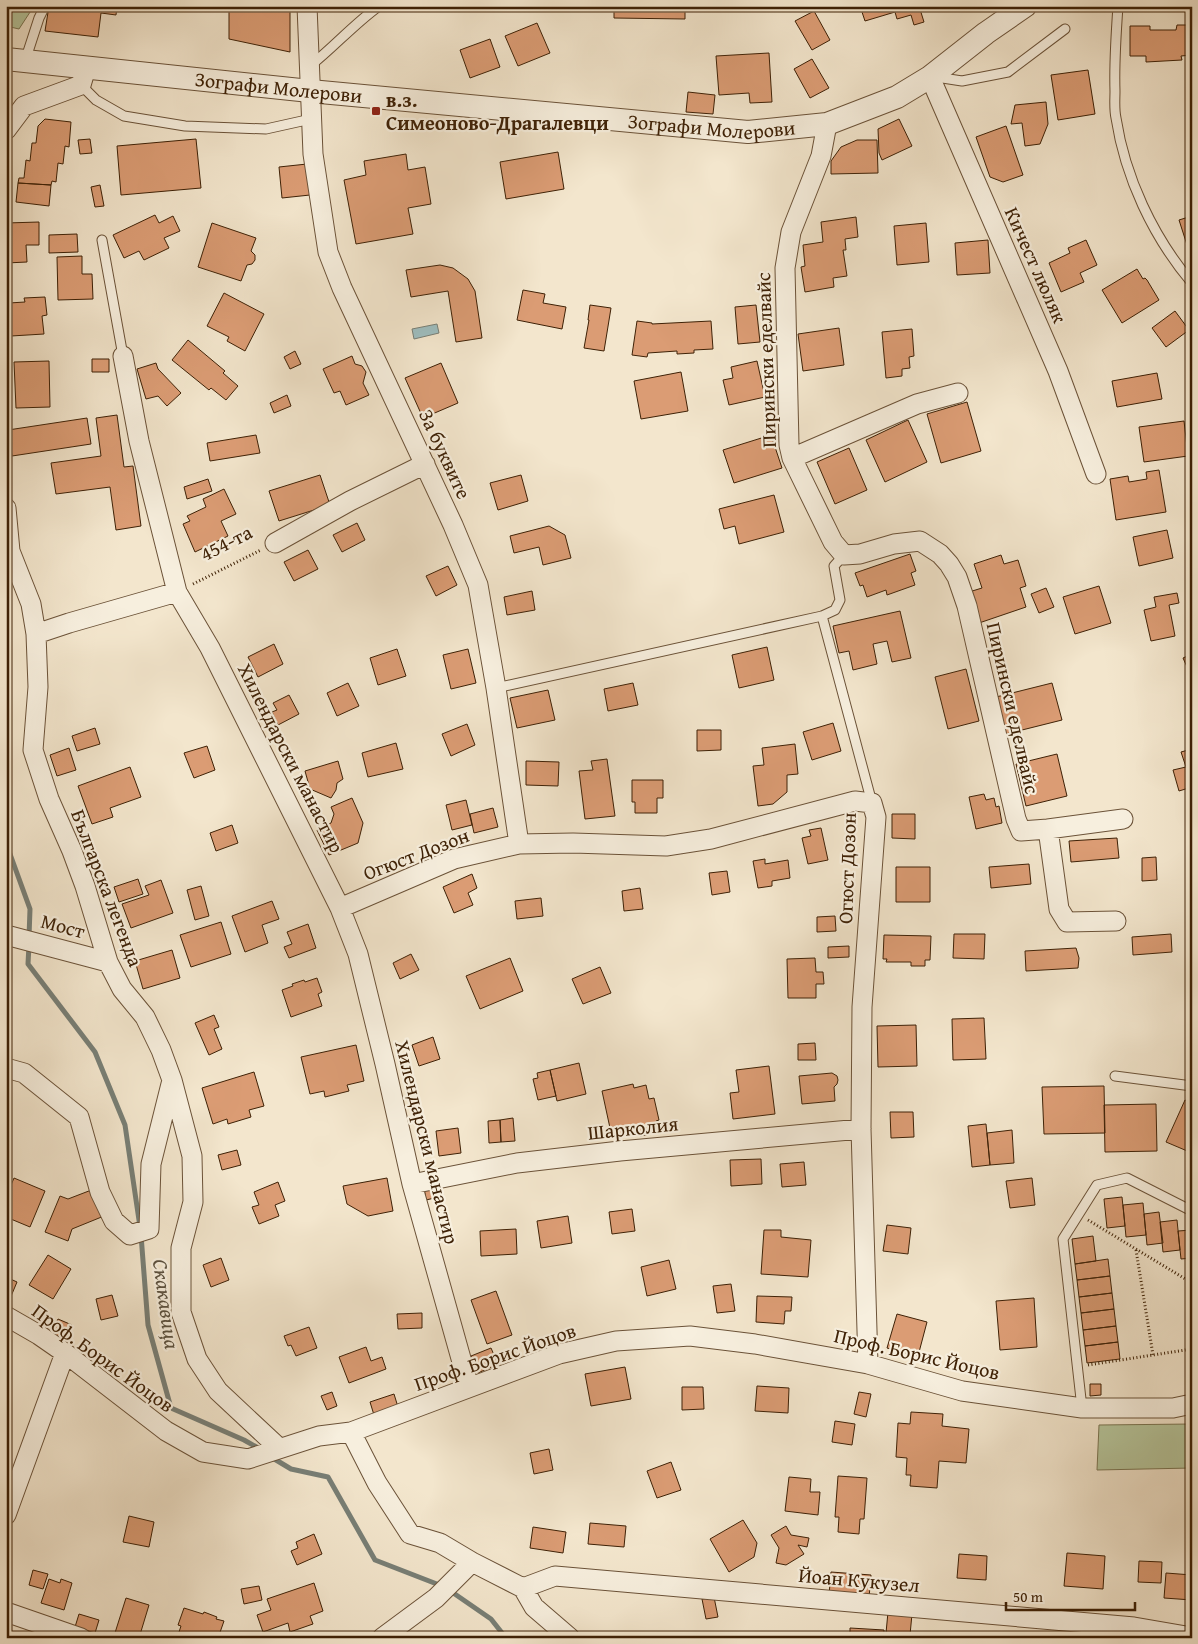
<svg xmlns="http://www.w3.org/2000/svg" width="1198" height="1644" font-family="'Gentium Book Plus',serif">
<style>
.green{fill:#b6c69c;stroke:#7a7451}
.water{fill:#9ebec0;stroke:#787f76}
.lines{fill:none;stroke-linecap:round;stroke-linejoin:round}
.stream{stroke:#787f76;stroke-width:5}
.building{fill:#db9c74;stroke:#3e2106}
.service-casing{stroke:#6b5238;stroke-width:11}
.minor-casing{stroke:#6b5238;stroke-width:21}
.tertiary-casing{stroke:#6b5238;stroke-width:24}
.path{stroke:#3e2106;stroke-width:3;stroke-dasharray:1 2.5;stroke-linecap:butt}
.service{stroke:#f7efde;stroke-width:9}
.minor{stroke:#f7efde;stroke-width:19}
.tertiary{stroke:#f7efde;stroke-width:22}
.poi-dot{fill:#8f2418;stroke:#f7efde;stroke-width:2}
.labels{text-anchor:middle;stroke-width:4.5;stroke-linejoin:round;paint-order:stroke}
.street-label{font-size:20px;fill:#3e2106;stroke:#f7efde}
.poi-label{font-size:20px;font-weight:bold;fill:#3e2106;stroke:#f7efde;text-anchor:start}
.water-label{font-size:21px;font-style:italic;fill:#5b503e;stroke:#f7efde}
</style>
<rect width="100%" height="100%" fill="#f3e6cd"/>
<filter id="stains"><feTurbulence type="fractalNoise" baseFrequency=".004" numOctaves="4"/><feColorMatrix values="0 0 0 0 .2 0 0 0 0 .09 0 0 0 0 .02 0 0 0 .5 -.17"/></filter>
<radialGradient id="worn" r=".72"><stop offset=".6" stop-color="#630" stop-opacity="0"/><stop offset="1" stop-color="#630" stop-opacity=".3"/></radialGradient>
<path class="green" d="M6,6H34L19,29L6,26Z
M1192,1424V1468L1097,1470L1099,1425Z"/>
<path class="water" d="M437,324L439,333L414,339L412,329Z"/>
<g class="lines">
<path class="stream" d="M6,14L11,6
M6,843L30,909L29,937
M29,945L28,964L95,1052L125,1125L140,1227
M141,1235L148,1325L171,1408L244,1440L260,1449
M271,1457L291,1469L328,1477L375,1560L442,1586
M449,1590L491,1619L506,1638"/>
</g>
<path class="building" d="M49,6H117L116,15L101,13L98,37L45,31Z
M229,6H290V52L229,39Z
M542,6H613V9L542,8Z
M614,6H685V19L614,18Z
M687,6H758V9Z
M860,6H919L924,22L914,25L911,15L897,19L895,12L865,21Z
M814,11L830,40L812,50L795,21Z
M537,23L550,53L518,66L505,36Z
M1177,25H1192V55L1181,56L1182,60L1146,62V56H1130V26H1150V30H1176Z
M490,39L500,67L470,78L460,50Z
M769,53L772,102L750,103L749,93L719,95L716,56Z
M812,59L829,88L810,98L794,69Z
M1088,70L1095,114L1058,120L1051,75Z
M688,92L715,95L713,114L686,112Z
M1046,102L1048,124L1040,144L1025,146L1022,123L1011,124L1015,105Z
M45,119L71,122L69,147L65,146L63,164L58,163L56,182L52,181L51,185L18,183L19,178H24L26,160L30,161L32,143H36L38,126Z
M899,119L912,146L882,160L879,153L878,129Z
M1006,126L1023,175L1003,182L990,177L976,137Z
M90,139L92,153L80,154L78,140Z
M196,139L201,188L121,195L117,146Z
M857,140H877L878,173L831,174V161L841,147Z
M558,152L564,189L506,199L500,162Z
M406,154L408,170L425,167L431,204L408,208L413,234L356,244L344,180L366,175L364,161Z
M307,164L310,195L282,198L279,167Z
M18,183L51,185L49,206L16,202Z
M100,185L104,206L95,207L91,187Z
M155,215L159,223L173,216L180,231L164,238L169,248L144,260L139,251L124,258L113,235Z
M1192,216V246L1188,248L1179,220Z
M856,217L858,237L845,239L846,250H843L847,276L833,278L834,287L805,292L801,267L805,266L803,245L823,242L821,222Z
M39,222V245H26L27,262L6,263V223Z
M212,223L256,238L251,251L255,255V260L252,264L247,265L241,281L198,267Z
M926,223L929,262L897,265L894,226Z
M77,234L78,252L49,253V235Z
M988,240L990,273L957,275L955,243Z
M1086,240L1097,265L1080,273L1084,282L1061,292L1049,263L1070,253L1068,248Z
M82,256V274H92L93,299L58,300L57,257Z
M440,265L453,268L468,279L475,291L482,338L456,342L448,291L411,297L406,270Z
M1137,269L1143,279L1145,278L1147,280L1159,300L1122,323L1102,290Z
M523,290L545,294L543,303L566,307L562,329L517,320Z
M224,293L264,314L245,351L227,341L229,337L207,326Z
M45,297L47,315L42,316L44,334L11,336L9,303L25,302L24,298Z
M590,305L611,308L604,351L584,348L589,320H588Z
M756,305L760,342L738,344L735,307Z
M1175,311L1189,330L1166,347L1152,328Z
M637,321L652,323V324L711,321L713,349L694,350V353L677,354V351L648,353L647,357L632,355Z
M839,328L844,365L803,371L798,334Z
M912,329L914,356L909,357L910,368L902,369V376L886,378L882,332Z
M188,340L225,371L223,373L238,386L226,400L211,388L209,390L172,360Z
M295,351L301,364L290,369L284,357Z
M352,356L355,364L362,366L366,372L363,383L369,395L346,405L340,391L334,393L323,369Z
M92,359H109V372H92Z
M49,361L50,407L16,408L14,362Z
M757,361L765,397L729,405L723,380L733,378L731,367Z
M156,363L158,369L181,393L167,406L158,396L146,399L137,369Z
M441,363L458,403L423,418L405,378Z
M681,372L688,411L641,419L634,381Z
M1157,373L1162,399L1117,407L1112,381Z
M287,395L291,406L274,413L270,403Z
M967,402L981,451L941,463L927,414Z
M117,415L124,467L133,466L141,526L116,530L110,487L56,494L51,463L101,456L96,418Z
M87,418L91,444L12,456L8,430Z
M908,420L927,462L885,482L866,440Z
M1184,421L1188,456L1144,462L1139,427Z
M256,435L260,453L210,461L207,443Z
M771,435L782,468L734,483L723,450Z
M849,448L867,490L835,504L817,462Z
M1159,470L1166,512L1116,520L1110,479L1128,476L1129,482L1147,479L1146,472Z
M320,475L330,505L279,521L269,491Z
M521,475L528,501L498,510L490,483Z
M208,479L212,491L187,499L184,487Z
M224,489L236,514L221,521L228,536L195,552L183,524L190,521L187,516L206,507L203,499Z
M774,495L784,532L739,544L735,526L724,529L719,509Z
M357,523L365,540L342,552L333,535Z
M549,526L565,535L571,558L543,565L539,547L514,553L510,536Z
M1167,530L1173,558L1139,566L1133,537Z
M308,550L318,569L294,581L284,562Z
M910,554L916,571L911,573L915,585L887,595L886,590L867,597L863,585L860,586L855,573Z
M1001,555L1004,564L1018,560L1026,586L1020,588L1026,607L979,623L969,592L982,588L974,564Z
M448,566L457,585L436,596L426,576Z
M1099,586L1111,623L1075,634L1063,597Z
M1046,588L1054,607L1039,613L1031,594Z
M532,591L535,610L507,615L504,597Z
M1177,593L1179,603L1169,605L1175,636L1151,641L1144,610L1156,607L1154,597Z
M900,611L911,658L892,662L887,641L873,644L877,664L853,670L849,651L839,653L833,626Z
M274,644L283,664L258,677L248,657Z
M767,647L774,680L739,688L732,655Z
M397,649L406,676L378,685L370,658Z
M468,649L476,683L451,689L443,655Z
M1192,654V678L1183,658Z
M966,669L979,721L948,729L935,677Z
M348,683L359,706L337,716L327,693Z
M633,683L638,705L608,711L604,689Z
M1052,683L1062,720L1002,735L992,698Z
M548,690L555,720L517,728L510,698Z
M289,695L299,714L278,725L272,712L277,710L273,703Z
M833,723L841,751L812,760L803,732Z
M467,724L475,745L451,756L442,734Z
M95,728L100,744L77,751L72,736Z
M697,730H721V750L697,751Z
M396,743L403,769L368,777L362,753Z
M795,744L798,774L787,775V792L773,804L758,806L753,766L764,765L762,748Z
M207,746L215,770L194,778L184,753Z
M69,748L76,770L57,776L50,755Z
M1192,749V787L1179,791L1173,770L1186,767L1181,752Z
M1057,754L1067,796L1026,806L1016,764Z
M607,759L615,816L585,819L579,771L593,770L591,761Z
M338,761L343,779L337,783L336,790L331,798L310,789L305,771Z
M526,761L559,762L558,786L526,785Z
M130,767L141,797L110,808L113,817L92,824L78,786Z
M632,780H663V798H657V813H635V802H632Z
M984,794L986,800L994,798L996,807L999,806L1002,823L976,829L969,797Z
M352,798L363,823L358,843L329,855L317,830L331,823L334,814L331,807Z
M466,800L472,825L452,830L446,805Z
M493,808L498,827L474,833L470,814Z
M892,814H915V839L892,838Z
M232,825L238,843L216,851L210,833Z
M821,828L828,860L808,864L802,838L811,836L809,830Z
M1117,838L1119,858L1071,862L1069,841Z
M1156,857L1157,880L1142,881V858Z
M765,859V864L788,860L790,878L772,881V886L758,888L753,861Z
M1029,864L1031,884L991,888L989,867Z
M896,867H930V902H896Z
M727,871L730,892L712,895L709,873Z
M472,874L477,888L468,893L473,905L454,913L443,887Z
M138,879L143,894L119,902L114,887Z
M161,880L173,913L131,928L122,904L149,895L145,886Z
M201,886L209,916L195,920L187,890Z
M640,888L643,909L624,911L622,891Z
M541,898L543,916L517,919L515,901Z
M272,901L279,919L262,925L268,943L245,952L232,916Z
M835,916L836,931L817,932V917Z
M221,922L231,954L191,967L180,935Z
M308,924L316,948L289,958L284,947L292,944L287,932Z
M954,934H985L984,959L953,958Z
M1171,934L1172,952L1133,955L1132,937Z
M884,935L931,936L930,960H925V966H911V962H886L887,959H883Z
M849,946V957L828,958V947Z
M1076,948L1079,958L1078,968L1026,971L1025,951Z
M172,950L180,978L143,989L135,961Z
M411,954L419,970L400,979L393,963Z
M510,958L523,991L480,1009L466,976Z
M815,958L816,972H823L824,984H816V998H788L787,959Z
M600,967L611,993L583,1004L572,979Z
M317,978L322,992L318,994L322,1006L291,1017L282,990L293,986L292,984L304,980L305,982Z
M214,1015L219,1027L214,1029L222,1049L209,1055L195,1023Z
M984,1018L986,1059L953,1060L952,1019Z
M916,1025L917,1066L878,1067L877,1026Z
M433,1037L440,1059L419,1066L412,1045Z
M815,1043L816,1060H798V1044Z
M356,1045L364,1081L347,1085L349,1091L325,1097L324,1091L310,1094L301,1057Z
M579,1063L586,1094L557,1101L550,1070Z
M769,1066L775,1114L733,1119L730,1093L739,1092L736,1070Z
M550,1070L556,1096L538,1100L533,1079L538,1078L537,1073Z
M254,1072L264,1106L249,1110L251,1117L228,1124L227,1119L213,1124L202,1088Z
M832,1073L837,1076L838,1080L837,1084L834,1087L835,1101L802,1104L799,1076Z
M633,1084L634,1088L646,1085L649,1099L654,1098L659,1120L656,1121L657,1126H655L657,1133L640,1136V1133L616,1138L614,1127L610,1128L602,1091Z
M1104,1086L1105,1133L1044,1134L1042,1087Z
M1185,1100L1192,1103V1153L1166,1142Z
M1156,1104L1157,1151L1105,1152L1104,1105Z
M890,1112H913L914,1137L891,1138Z
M513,1118L515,1141L501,1142L500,1120Z
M500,1120L501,1142L489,1143L488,1121Z
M986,1124L990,1165L972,1167L968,1126Z
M458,1128L461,1153L439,1156L436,1131Z
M1012,1130L1014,1163L990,1165L987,1133Z
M237,1150L241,1165L222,1170L218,1155Z
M761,1159L762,1184L731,1186L730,1160Z
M804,1162L806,1185L782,1187L780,1164Z
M14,1178L45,1191L30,1227L6,1217V1197Z
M387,1178L393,1211L368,1216L347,1204L343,1186Z
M1032,1178L1035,1205L1010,1208L1006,1181Z
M278,1182L285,1201L275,1205L279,1216L259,1224L252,1207L259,1205L254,1192Z
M440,1184L443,1196L426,1200L424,1188Z
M94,1189L104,1216L72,1229L68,1241L45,1232L60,1196L68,1199Z
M1122,1197L1125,1226L1107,1228L1104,1199Z
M1143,1203L1146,1235L1126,1237L1123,1205Z
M632,1209L635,1231L612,1234L609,1212Z
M1159,1212L1163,1243L1147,1245L1144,1214Z
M568,1216L572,1243L541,1248L537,1221Z
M1177,1220L1180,1250L1163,1252L1160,1222Z
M887,1225L911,1228L908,1254L883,1251Z
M516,1229L517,1254L481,1256L480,1231Z
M764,1230H781V1237L811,1240L808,1277L761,1274Z
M1192,1230V1258L1181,1259L1178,1231Z
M1093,1236L1096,1261L1075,1264L1072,1239Z
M48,1255L71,1269L53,1299L29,1285Z
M221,1258L229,1280L211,1287L203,1265Z
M1108,1259L1110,1276L1077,1280L1075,1264Z
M669,1260L676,1289L647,1296L641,1267Z
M1110,1276L1112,1293L1079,1297L1077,1280Z
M6,1277L17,1282L9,1301L6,1300Z
M731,1284L735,1311L717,1313L713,1286Z
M496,1291L512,1335L487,1344L471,1300Z
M1112,1293L1114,1309L1081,1313L1079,1297Z
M112,1295L118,1316L101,1320L96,1299Z
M757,1296L792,1297L791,1311H785L784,1324L756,1322Z
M1034,1298L1037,1347L1000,1350L996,1301Z
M1114,1309L1116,1326L1083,1330L1081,1313Z
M422,1313V1328L398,1329L397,1314Z
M897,1314L927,1322L918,1356L887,1348Z
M58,1319L72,1325L65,1340L51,1334Z
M1116,1326L1118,1342L1085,1346L1083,1330Z
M309,1327L317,1348L296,1356L291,1345L288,1346L284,1336Z
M1118,1342L1120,1359L1087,1363L1085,1346Z
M366,1347L371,1361L382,1357L386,1369L349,1383L339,1357Z
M491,1348L498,1364L478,1373L471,1356Z
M625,1367L631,1399L591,1406L585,1374Z
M1090,1384H1101V1395L1090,1396Z
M757,1386L789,1388L788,1413L755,1411Z
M682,1387H703L704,1409L682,1410Z
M332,1392L337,1406L327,1410L321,1396Z
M859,1392L871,1394L866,1417L854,1414Z
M394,1394L398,1407L374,1415L370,1402Z
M911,1412L943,1414L942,1426L969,1429L966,1463L939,1461L937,1488L910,1486L911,1475H906L907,1458L896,1457L898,1423L910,1424Z
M835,1421L855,1424L852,1445L832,1442Z
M549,1449L553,1470L534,1474L530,1453Z
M671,1462L681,1490L657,1498L647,1471Z
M838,1476L867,1478L864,1519H860L859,1534L838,1532L839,1517H835Z
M789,1477L811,1479L810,1492H820L818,1515L785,1511Z
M129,1516L154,1522L149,1547L123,1542Z
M743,1520L757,1543L754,1557L729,1572L710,1539Z
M590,1523L626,1526L624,1547L588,1544Z
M786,1526L791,1535L809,1538L807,1547L798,1545L804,1554L786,1565L776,1563L779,1548L771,1535Z
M533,1527L566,1532L563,1553L530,1548Z
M314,1534L322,1554L297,1565L291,1551L298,1548L296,1542Z
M1067,1553L1105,1556L1103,1589L1064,1586Z
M959,1554L987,1556L986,1580L957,1578Z
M1139,1561L1162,1562L1161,1583L1138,1582Z
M33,1570L48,1574L43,1589L29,1585Z
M831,1572L871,1575L869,1598L829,1595Z
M1166,1573L1192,1575V1600L1164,1598Z
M49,1579L60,1583L61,1579L72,1583L64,1610L41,1603Z
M314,1583L323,1611L310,1616L313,1624L290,1632L288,1623L263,1632L257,1615L271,1610L267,1599Z
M259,1586L262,1600L244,1604L241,1589Z
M714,1597L718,1617L706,1619L702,1599Z
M126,1598L149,1605L139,1638H120L114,1636Z
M184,1608L203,1614L204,1612L217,1617L216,1619L224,1621L218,1638H211L200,1634L198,1638H177L181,1626L178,1625Z
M888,1612L912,1614L910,1635L886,1633Z
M79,1614L99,1620L95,1633L75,1627Z
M850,1628L884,1630V1635H895V1638H850Z"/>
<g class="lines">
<g class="service-casing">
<path id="service" d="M1118,6C1116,34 1114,62 1115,91C1115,99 1114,109 1116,118C1125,177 1153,237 1192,283
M25,61L39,18L45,6
M310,66C334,47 354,24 379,6
M936,77L962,81L1008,72L1065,29
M81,85L96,100L124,116L185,126L266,129L311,119
M102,240L123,356
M822,616L872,803
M496,688L822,616L835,610L840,600L834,566L844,555
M1115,1076L1192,1086
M1082,1408L1063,1239L1097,1185L1127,1178L1192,1211"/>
</g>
<g class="minor-casing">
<path id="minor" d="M307,6L313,154L328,252L342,288L453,525L478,585L496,688L519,844
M930,77L1058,371L1096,474
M827,124L821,156L791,232L785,268L789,445L792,458L833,542L844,555L860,554L894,544L920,541L940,554L949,564L957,577L967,606L1016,819L1021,831L1048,829L1123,819
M6,130L24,106L81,85L86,68
M123,356L139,441L177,592L210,648L340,908L358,954L385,1064L412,1184L469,1387
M792,458L917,404L958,393
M6,508L10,551L31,604L36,634L38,687L33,750L49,799L72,851L85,886L108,962L122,989L145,1017L161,1050L172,1080L192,1156L193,1202L181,1248V1312L197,1359L218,1391L279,1448
M275,543L350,501L425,464
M36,634L69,623L177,592
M1048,829L1059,909L1067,922L1116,921
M340,908L454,859L519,844L573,843L666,846L711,839L855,801L872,803L876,817L862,1007L861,1129L868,1364
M6,935L108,962
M6,1068L24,1073L79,1117L100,1192L114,1221L130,1235L149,1229L151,1164L171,1084
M412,1184L517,1163L620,1151L861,1129
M6,1316L39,1335L65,1353L166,1431L203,1452L248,1459L319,1436L351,1432L559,1354L616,1341L690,1336L755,1344L868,1364L962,1391L1082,1408H1173L1192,1404
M351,1432L377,1483L410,1534L440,1543L472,1562L523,1588L534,1607L570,1638
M6,1515L65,1353
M523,1588L555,1576L1134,1627L1192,1637
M6,1612L81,1638
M382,1638L436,1598L472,1562"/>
</g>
<g class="tertiary-casing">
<g id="tertiary">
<path id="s1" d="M6,59L310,91L748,132L827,124L897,97L930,77L986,33L1025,6"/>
</g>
</g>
<path class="path" d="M193,584L261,550
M1088,1220L1192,1283
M1136,1250L1153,1355
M1088,1365L1192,1349"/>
<use href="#service" class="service"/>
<use href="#minor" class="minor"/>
<use href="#tertiary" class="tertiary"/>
</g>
<rect class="poi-dot" x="371" y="106" width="10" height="10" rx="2.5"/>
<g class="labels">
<g class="street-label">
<text dy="7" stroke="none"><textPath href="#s1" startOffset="274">Зографи Молерови</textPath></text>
<text dy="7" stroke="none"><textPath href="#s1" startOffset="709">Зографи Молерови</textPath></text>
<text transform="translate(1036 265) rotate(66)" y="7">Кичест люляк</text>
<text transform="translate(766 360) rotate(-92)" y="7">Пирински еделвайс</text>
<text transform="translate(445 454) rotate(65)" y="7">За буквите</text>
<text transform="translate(226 543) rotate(-27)" y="7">454-та</text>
<text transform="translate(1013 708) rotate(77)" y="7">Пирински еделвайс</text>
<text transform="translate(291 758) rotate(63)" y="7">Хилендарски манастир</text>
<text transform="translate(416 854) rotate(-21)" y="7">Огюст Дозон</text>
<text transform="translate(847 868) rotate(-88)" y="7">Огюст Дозон</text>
<text transform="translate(107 888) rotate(69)" y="7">Българска легенда</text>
<text transform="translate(63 926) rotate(15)" y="7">Мост</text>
<text transform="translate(633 1128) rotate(-6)" y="7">Шарколия</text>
<text transform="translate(427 1142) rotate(76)" y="7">Хилендарски манастир</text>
<text transform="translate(917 1354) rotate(13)" y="7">Проф. Борис Йоцов</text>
<text transform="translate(495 1357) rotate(-19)" y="7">Проф. Борис Йоцов</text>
<text transform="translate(103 1358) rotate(36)" y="7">Проф. Борис Йоцов</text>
<text transform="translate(859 1580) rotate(5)" y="7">Йоан Кукузел</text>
</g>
<g class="poi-label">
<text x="386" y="107">в.з.<tspan x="386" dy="23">Симеоново-Драгалевци</tspan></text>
</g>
<g class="water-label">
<text transform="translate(166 1304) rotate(82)" y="7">Скакавица</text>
</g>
</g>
<rect width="1198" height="1644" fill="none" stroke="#f3e6cd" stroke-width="25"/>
<rect x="8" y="8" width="1183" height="1629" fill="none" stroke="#3e2106" stroke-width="2.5"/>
<rect x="12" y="12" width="1173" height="1619" fill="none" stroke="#3e2106"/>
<path d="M1006 1602v8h129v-8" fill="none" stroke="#3e2106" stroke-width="2.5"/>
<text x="1013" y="1602" font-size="15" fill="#3e2106" stroke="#f7efde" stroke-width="4" paint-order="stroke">50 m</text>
<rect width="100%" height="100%" filter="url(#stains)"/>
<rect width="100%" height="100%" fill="url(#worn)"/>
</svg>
